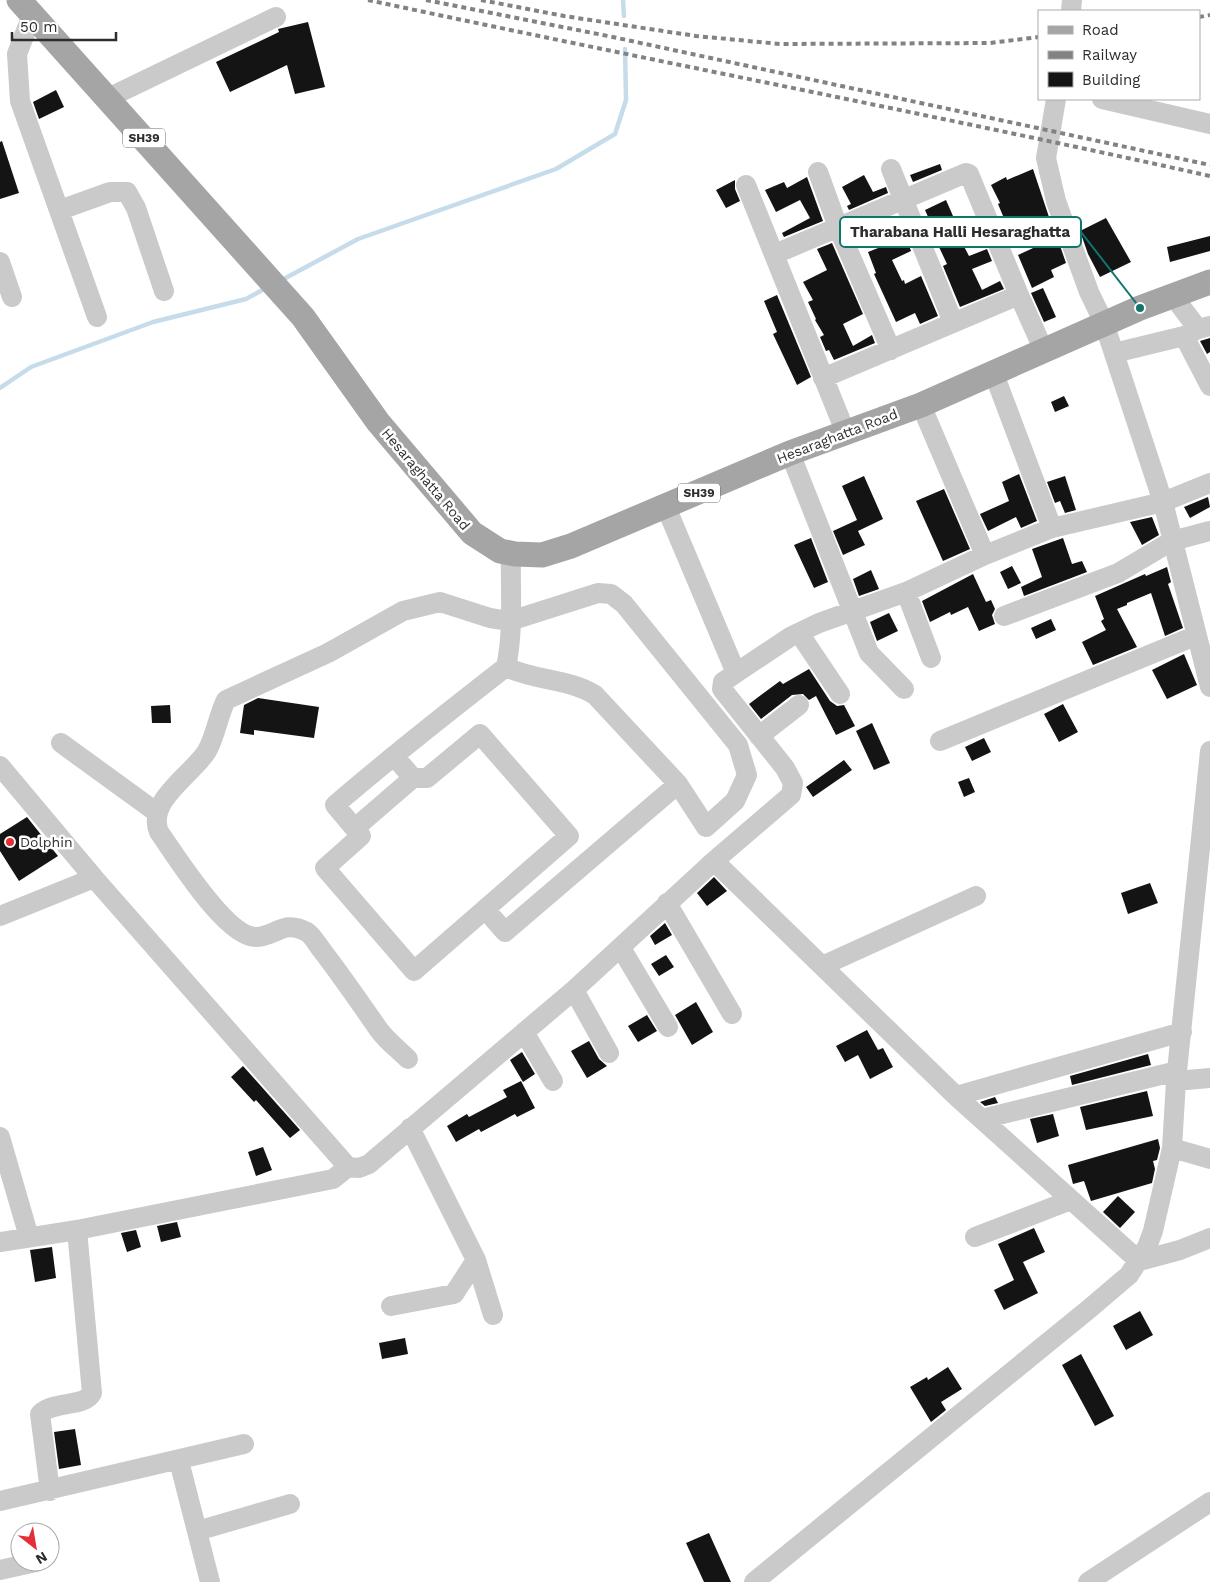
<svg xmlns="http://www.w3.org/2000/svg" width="1210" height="1582" font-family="'Work Sans',sans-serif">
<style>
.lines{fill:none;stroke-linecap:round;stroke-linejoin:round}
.stream{stroke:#c6dceb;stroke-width:4.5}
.building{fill:#141414}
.minor{stroke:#cacaca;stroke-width:20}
.major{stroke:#a5a5a5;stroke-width:25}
.rail{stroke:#828282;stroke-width:4;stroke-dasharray:5 4;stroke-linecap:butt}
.poi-dot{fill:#e62e36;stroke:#fff;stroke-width:2}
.labels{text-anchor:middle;stroke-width:5;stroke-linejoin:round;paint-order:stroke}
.shield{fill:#fff;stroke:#6c6c6c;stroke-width:1}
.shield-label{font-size:12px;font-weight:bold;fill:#2d2d2d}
.street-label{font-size:14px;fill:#2d2d2d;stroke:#fff}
.poi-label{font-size:14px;fill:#2d2d2d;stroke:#fff;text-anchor:start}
.leader{fill:none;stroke:#0f766e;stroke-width:2}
.callout-dot{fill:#0f766e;stroke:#fff;stroke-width:2}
.callout{fill:#fff;stroke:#0f766e;stroke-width:2}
.callout-label{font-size:15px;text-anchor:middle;font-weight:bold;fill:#2d2d2d}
</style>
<rect width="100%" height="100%" fill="#fff"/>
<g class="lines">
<path class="stream" d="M623,0L624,16
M280,281L358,239L556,169L615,134L626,100L625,49
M0,388L31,367L153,322L246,299L266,288"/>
</g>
<path class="building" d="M308,22L325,87L295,94L287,65L230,92L216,62L279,32L278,29Z
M56,90L64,107L39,119L33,102Z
M2,141L19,193L0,199V142Z
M940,164L942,170L913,182L910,175Z
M1033,169L1050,220L1009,236L1004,224L1006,223L998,204L1000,203L991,185L1006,177L1007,180Z
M864,175L873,192L886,187L888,193L849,210L847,206L851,204L842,187Z
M807,177L823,221L784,237L782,233L810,218L800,200L776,212L765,190L784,182L787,188Z
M735,180V189L740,201L726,208L716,190Z
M946,200L960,232L957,233L969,256L987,249L992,261L972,269L982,290L1000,281L1004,289L960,307L943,266L947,264L939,247L941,246L925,210Z
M1106,218L1131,262L1100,277L1088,254L1080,231Z
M1210,236V251L1170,262L1167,247Z
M906,237L911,251L892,260L902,281L904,280L905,284L921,276L938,316L920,324L915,313L896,322L874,274L876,273L868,252Z
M1057,237L1066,263L1051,270L1054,277L1032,288L1018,255Z
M832,243L863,314L843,324L853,346L872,335L875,343L834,360L829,350L826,351L820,337L824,335L815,320L816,319L808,302L813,300L803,282L827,270L817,249Z
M1043,288L1056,317L1044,322L1031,293Z
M777,295L811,377L797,385L773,334L777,332L764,301Z
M1210,338V352L1207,354L1200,341Z
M1064,396L1069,406L1055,412L1051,402Z
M1019,474L1037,521L1021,528L1016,517L988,531L980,514L1009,501L1002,482Z
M864,476L883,519L858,531L865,545L843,555L833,531L857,520L842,486Z
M1065,476L1076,510L1065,513L1060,501L1055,503L1047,482Z
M944,489L970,549L943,561L916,501Z
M1208,497L1210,507L1190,518L1184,507Z
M1152,517L1159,535L1142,545L1130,522Z
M811,538L828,582L814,588L794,545Z
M1063,538L1072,564L1082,561L1087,572L1024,596L1021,587L1042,577L1032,549Z
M1012,566L1021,583L1008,589L1000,572Z
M1167,567L1171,582L1168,584L1183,628L1165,636L1151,593L1127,603V605L1117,609L1137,647L1093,665L1082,642L1106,630L1101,621L1104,619L1095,596L1145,574L1146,576Z
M871,570L879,589L859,596L853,579Z
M973,574L986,602L991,600L995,609L992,615L995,624L979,631L968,607L951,615L950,612L930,622L922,601Z
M889,613L898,631L877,641L870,622Z
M1051,619L1056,630L1036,639L1031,628Z
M1184,654L1197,685L1167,699L1152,670Z
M809,669L830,701L837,706L844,705L855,726L836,735L816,696L809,700L803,694L792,695L761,719L749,704L780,681L783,684Z
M258,698L319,707L314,738L254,730V735L240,733L244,705Z
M1063,704L1078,732L1059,742L1044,714Z
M170,705L171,723H152L151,706Z
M872,723L890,763L874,770L856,731Z
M984,738L991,752L972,761L965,747Z
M844,760L852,770L813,797L806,787Z
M969,778L975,792L964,797L958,782Z
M27,817L58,856L19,881L0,851V834Z
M714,877L727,891L707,906L697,893Z
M1150,883L1158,903L1128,914L1121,893Z
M665,923L672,935L655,945L650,936Z
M666,955L674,967L659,976L651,964Z
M696,1002L713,1032L692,1045L675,1015Z
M647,1015L657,1031L638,1042L628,1026Z
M867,1030L878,1050L883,1048L893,1067L870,1079L858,1055L845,1062L836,1046Z
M589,1041L599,1059L607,1066L587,1078L571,1051Z
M522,1052L535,1074L523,1082L510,1060Z
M1148,1054L1151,1065L1072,1085L1070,1076Z
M243,1066L300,1130L290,1138L256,1100L254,1102L231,1077Z
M521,1081L535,1108L517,1117L515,1114L481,1132L479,1129L456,1142L447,1126L467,1114L469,1117L507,1097L503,1090Z
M1147,1091L1153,1116L1086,1130L1080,1107Z
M995,1097L998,1103L985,1106L980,1102Z
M1053,1114L1059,1136L1037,1143L1030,1119Z
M1158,1139L1160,1148L1157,1160L1153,1161L1155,1169L1152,1183L1091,1201L1084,1181L1073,1184L1068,1165Z
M263,1147L272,1170L256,1176L248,1152Z
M1118,1196L1135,1212L1120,1228L1103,1212Z
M177,1222L181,1237L161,1242L157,1226Z
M1034,1228L1045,1252L1023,1262L1038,1293L1004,1310L994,1290L1014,1280L998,1244Z
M136,1230L141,1247L127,1252L121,1233Z
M52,1247L56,1278L35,1282L30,1250Z
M1140,1311L1153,1335L1126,1350L1113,1326Z
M405,1338L408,1354L382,1359L379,1343Z
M1081,1354L1114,1416L1095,1426L1062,1365Z
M948,1367L962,1389L941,1402L946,1410L931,1422L910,1387L927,1377L928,1380Z
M75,1429L81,1465L59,1469L54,1432Z
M709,1533L731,1582H704L686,1543Z"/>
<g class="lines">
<path class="minor" d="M1071,11L1072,0
M33,13L17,54L20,101L97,317
M108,98L276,17
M1056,99L1046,158L1056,201L1089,292L1104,323L1163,502L1210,687
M1102,99L1210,124
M891,169L953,322
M818,172L838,227L891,350
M746,185L845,431
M60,210L110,192H127L136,208L164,291
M775,254L966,173L969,174L1019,295L1044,351
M0,262L12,297
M1173,296L1198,329L1210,326
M1198,329L1184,336L1210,386
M1114,353L1184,336
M994,374L1052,528
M823,378L1019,295
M921,405L985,555
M790,453L869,653L904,689
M906,592L931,658
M1004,616L1118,573L1172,541L1210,531
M799,633L840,694
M736,673L790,637L819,623L906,592L985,555L1052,528L1163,502L1210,483
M759,736L799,705
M940,741L1195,636
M61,743L156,812
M394,756L413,778H427L480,734L569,836L414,971L325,868L361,836L335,805C391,757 448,712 506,667
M0,766L94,878L348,1167L359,1168L369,1164L574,990L714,861L791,795L793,783L785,768L722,689L723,682L736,673L666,507
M355,828L413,778
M714,861L956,1096L1139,1261L1180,1250L1210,1238
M667,903L732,1014
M485,909L505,932L678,784
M0,916L94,878
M621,948L668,1027
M822,966L976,896
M574,990L609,1053
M524,1032L553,1081
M408,1059C399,1050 387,1041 379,1030C361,1004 343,978 324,953C319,947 313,936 307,932C284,919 276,936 257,937C227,939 176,856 159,832C146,801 192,775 207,751C216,735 218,716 226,700L328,653L403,611L440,602L490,618L510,621L598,593L611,594L624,604L738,745L747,775L735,801L706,827L678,784L595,695C568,678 534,681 506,667C514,631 510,590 511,553
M1176,1081L1210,1078
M956,1096L1182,1032
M982,1119L1177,1071
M410,1128L476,1260L493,1315
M0,1137L29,1237
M1172,1148L1210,1159
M975,1237L1071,1200
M0,1242L77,1230L333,1179L348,1167
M391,1306L454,1294L476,1260
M179,1461L210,1582
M50,1491L40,1414C54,1400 84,1408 92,1393L77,1230
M0,1501L244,1444
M197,1531L290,1504
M0,1570L36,1562
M754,1582L1089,1309L1129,1275L1147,1247L1153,1231L1172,1148L1176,1081L1210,751
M1088,1582L1210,1502"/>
<path class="major" d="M19,0L303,317L378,422L472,533L500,551L515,554L542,555L571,546L790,453L921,405L1140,308L1210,282"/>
<path class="rail" d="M368,0C648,60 930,114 1210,176
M426,0L608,36L1210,165
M481,0L564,16L696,36L780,44L990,43L1039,37
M1199,17L1210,15"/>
</g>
<circle class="poi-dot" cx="10" cy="842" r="5"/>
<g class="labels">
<g class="shield">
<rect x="123" y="128.5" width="42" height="19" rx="4"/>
<rect x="678" y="483.5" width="42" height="19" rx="4"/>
</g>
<g class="shield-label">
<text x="144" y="142">SH39</text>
<text x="699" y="497">SH39</text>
</g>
<g class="street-label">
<text transform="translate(837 436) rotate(-21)" y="5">Hesaraghatta Road</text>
<text transform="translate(426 479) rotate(50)" y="5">Hesaraghatta Road</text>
</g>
<g class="poi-label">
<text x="20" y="847">Dolphin</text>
</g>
</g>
<path class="leader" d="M1140 308L1081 232"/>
<circle class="callout-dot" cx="1140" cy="308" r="5"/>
<rect class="callout" x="840" y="217" width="241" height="30" rx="5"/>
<g class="callout-label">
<text x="960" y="237">Tharabana Halli Hesaraghatta</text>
</g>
<rect x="1038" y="10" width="162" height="90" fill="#ffffff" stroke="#ababab"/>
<rect x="1048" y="26" width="25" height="8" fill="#a5a5a5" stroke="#ababab"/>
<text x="1082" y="35" font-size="15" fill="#2d2d2d">Road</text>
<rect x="1048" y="51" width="25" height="8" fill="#828282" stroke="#ababab"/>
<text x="1082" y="60" font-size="15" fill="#2d2d2d">Railway</text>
<rect x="1048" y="72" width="25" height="15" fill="#141414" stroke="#ababab"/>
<text x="1082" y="85" font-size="15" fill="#2d2d2d">Building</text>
<g transform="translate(35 1547) rotate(149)"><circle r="24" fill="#ffffff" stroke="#ababab"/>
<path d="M0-4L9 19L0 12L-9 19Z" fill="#e62e36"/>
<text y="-8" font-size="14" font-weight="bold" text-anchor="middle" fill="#2d2d2d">N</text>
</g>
<path d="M12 32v8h104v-8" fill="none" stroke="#2d2d2d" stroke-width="2.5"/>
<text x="20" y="32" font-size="15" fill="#2d2d2d" stroke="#ffffff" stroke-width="4" paint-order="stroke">50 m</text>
</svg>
